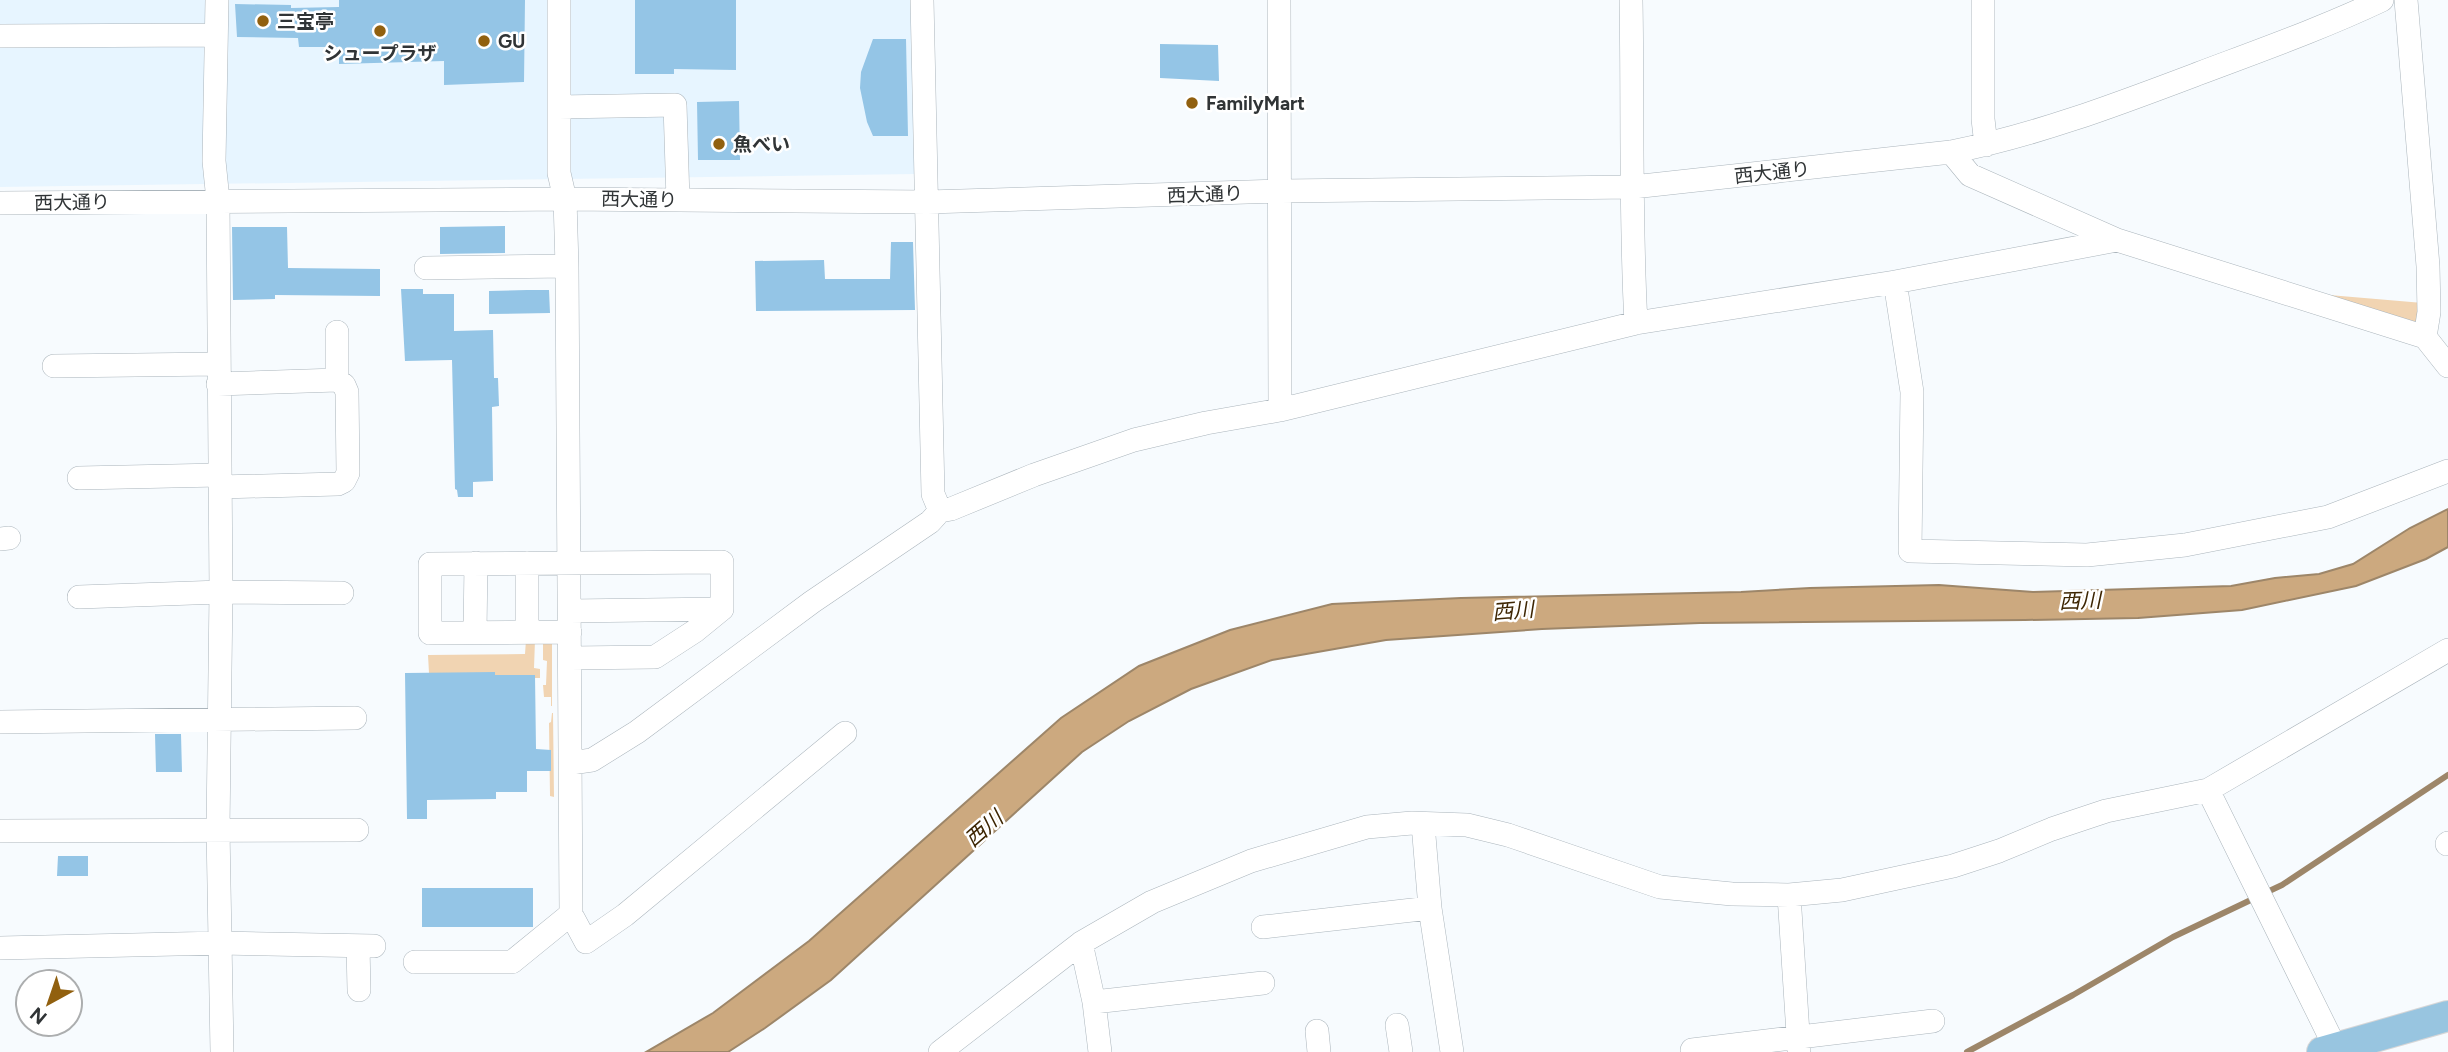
<svg xmlns="http://www.w3.org/2000/svg" width="2448" height="1052" font-family="Figtree,'Noto Sans JP',sans-serif">
<style>
.built{fill:#e7f5ff}
.green{fill:#f1d4b2}
.water{fill:#cca97f;stroke:#9d8669;stroke-width:2}
.lines{fill:none;stroke-linecap:round;stroke-linejoin:round}
.stream{stroke:#9d8669;stroke-width:6}
.building{fill:#94c5e6}
.minor-casing{stroke:#abb5bc;stroke-width:24}
.major-casing{stroke:#d6d6d7;stroke-width:32}
.minor{stroke:#fff;stroke-width:23}
.major{stroke:#98c5e0;stroke-width:30}
.poi-dot{fill:#91600f;stroke:#fff;stroke-width:2.5}
.labels{text-anchor:middle;stroke-width:5;stroke-linejoin:round;paint-order:stroke}
.poi-label{font-size:19px;font-weight:bold;fill:#303436;stroke:#fff;text-anchor:start}
.street-label{font-size:19px;fill:#303436;stroke:#fff}
.water-label{font-size:21px;font-style:italic;fill:#3d2502;stroke:#fff}
</style>
<rect width="100%" height="100%" fill="#f7fbfe"/>
<path class="built" d="M0,0H915L916,174L0,187Z"/>
<path class="green" d="M2329,295L2423,303L2422,332Z
M552,639V706H551V697H544L543,685H546L547,661L543,660V640Z
M526,640H535L534,668L540,669V678H535V675H518V689L429,673L428,655L525,654Z
M552,713H553L554,797L550,796L549,723L551,722Z"/>
<path class="water" d="M2448,509V547L2426,559L2356,586L2242,610L2138,618L2025,620L1700,623L1542,629L1386,640L1272,660L1191,689L1129,721L1082,752L831,980L765,1028L728,1052H646L713,1013L809,941L1061,718L1139,666L1230,630L1332,604L1461,598L1741,592L1810,588L1939,585L2033,592L2231,586L2275,578L2319,574L2353,564L2410,528Z"/>
<g class="lines">
<path class="stream" d="M2265,893L2282,885L2448,775
M1967,1052L2073,995L2173,937L2255,898"/>
</g>
<path class="building" d="M339,0H525L524,82L444,85V61L339,64V47H299L298,38L237,37L235,4L291,5V8L339,7Z
M635,0H736V70L674,69V74H635Z
M873,39H906L908,136H873L867,122L860,88L861,72Z
M1160,44L1218,45L1219,81L1160,78Z
M739,101L740,160H698L697,102Z
M505,226V253L440,254V227Z
M232,227H287L288,268L380,269V296L275,295V299L233,300Z
M891,242H913L915,310L756,311L755,261L824,260L825,279H890Z
M401,289H423V294H454V331L493,330L494,378H498L499,406L492,407L493,481L473,482V497H458L457,490L455,489L452,360L405,361Z
M527,290H549L550,313L489,314V291Z
M495,672V675H535L536,749L551,750V771H527V792H496V799L427,800V819H407L405,673Z
M155,734H181L182,772H156Z
M58,856H88V876H57Z
M422,888H533V927H422Z"/>
<g class="lines">
<g class="minor-casing">
<path id="minor" d="M217,0L214,161L218,200L221,592L218,829L222,1052
M559,0V173L565,199L567,266L571,914L586,942L625,915L845,733
M922,0L933,494L940,511
M1279,0L1280,410
M1631,0C1633,108 1630,216 1636,323
M1983,0V119L1986,145
M2406,0L2428,266L2429,312L2425,337
M0,36L216,35
M559,107L675,105L678,200
M1951,152L1970,175L2117,240L2425,337L2448,366
M0,203L565,199L928,202L1281,191L1633,187L1951,152C2037,135 2118,104 2200,73C2261,50 2323,28 2382,0
M426,268L567,266
M1895,282L1912,392L1910,551L2087,555L2185,545L2328,517L2448,471
M54,366L218,364
M337,380V332
M218,384L337,380L344,385L347,392L348,473L344,481L338,484L220,487
M79,478L219,475
M0,539L9,538
M527,563V632
M79,597L221,592L342,593
M570,611L722,609V562L430,564V633L570,632
M475,632L476,563
M571,658L655,657L695,631L722,609
M0,722L355,718
M571,763L592,760L637,732L812,602L930,522L940,511L951,509L1034,475L1134,440L1206,423L1280,410L1636,323L1895,282L2117,240
M2208,790L2335,1047
M1423,824L1430,908L1452,1052
M0,831L357,830
M2447,844L2448,843
M1789,895L1799,1049
M1263,927L1430,908
M1081,943L1094,1002L1100,1052
M358,946L359,990
M0,948L221,943L374,946
M415,962H512L571,914
M1094,1002L1263,983
M1397,1025L1401,1052
M1317,1031L1319,1052
M1692,1050L1933,1021
M940,1052L1081,943L1152,902L1251,861L1367,827L1412,823L1467,825L1508,835L1660,887L1732,894L1789,895L1842,890L1953,866L1999,851L2052,829L2106,811L2208,790L2448,650"/>
</g>
<g class="major-casing">
<path id="major" d="M2322,1052L2448,1016"/>
</g>
<use href="#minor" class="minor"/>
<use href="#major" class="major"/>
</g>
<g class="poi-dot">
<circle cx="263" cy="21" r="7"/>
<circle cx="380" cy="31" r="7"/>
<circle cx="484" cy="41" r="7"/>
<circle cx="1192" cy="103" r="7"/>
<circle cx="719" cy="144" r="7"/>
</g>
<g class="labels">
<g class="poi-label">
<text x="277" y="28">三宝亭</text>
<text x="498" y="48">GU</text>
<text x="380" y="60" text-anchor="middle">シュープラザ</text>
<text x="1206" y="110">FamilyMart</text>
<text x="733" y="151">魚べい</text>
</g>
<g class="street-label">
<text transform="translate(1772 172) rotate(-6)" y="7">西大通り</text>
<text transform="translate(1205 194) rotate(-2)" y="7">西大通り</text>
<text transform="translate(639 199) rotate(1)" y="7">西大通り</text>
<text transform="translate(72 202) rotate(-1)" y="7">西大通り</text>
</g>
<g class="water-label">
<text transform="translate(2080 601) rotate(-2)" y="7">西川</text>
<text transform="translate(1513 611) rotate(-5)" y="7">西川</text>
<text transform="translate(984 829) rotate(-41)" y="7">西川</text>
</g>
</g>
<g transform="translate(49 1003) rotate(220)"><circle r="33" fill="#ffffff" stroke="#acaeaf" stroke-width="2"/>
<path d="M0-5L12 26L0 18L-12 26Z" fill="#91600f"/>
<text y="-10" font-size="19" font-weight="bold" text-anchor="middle" fill="#303436">N</text>
</g>
</svg>
